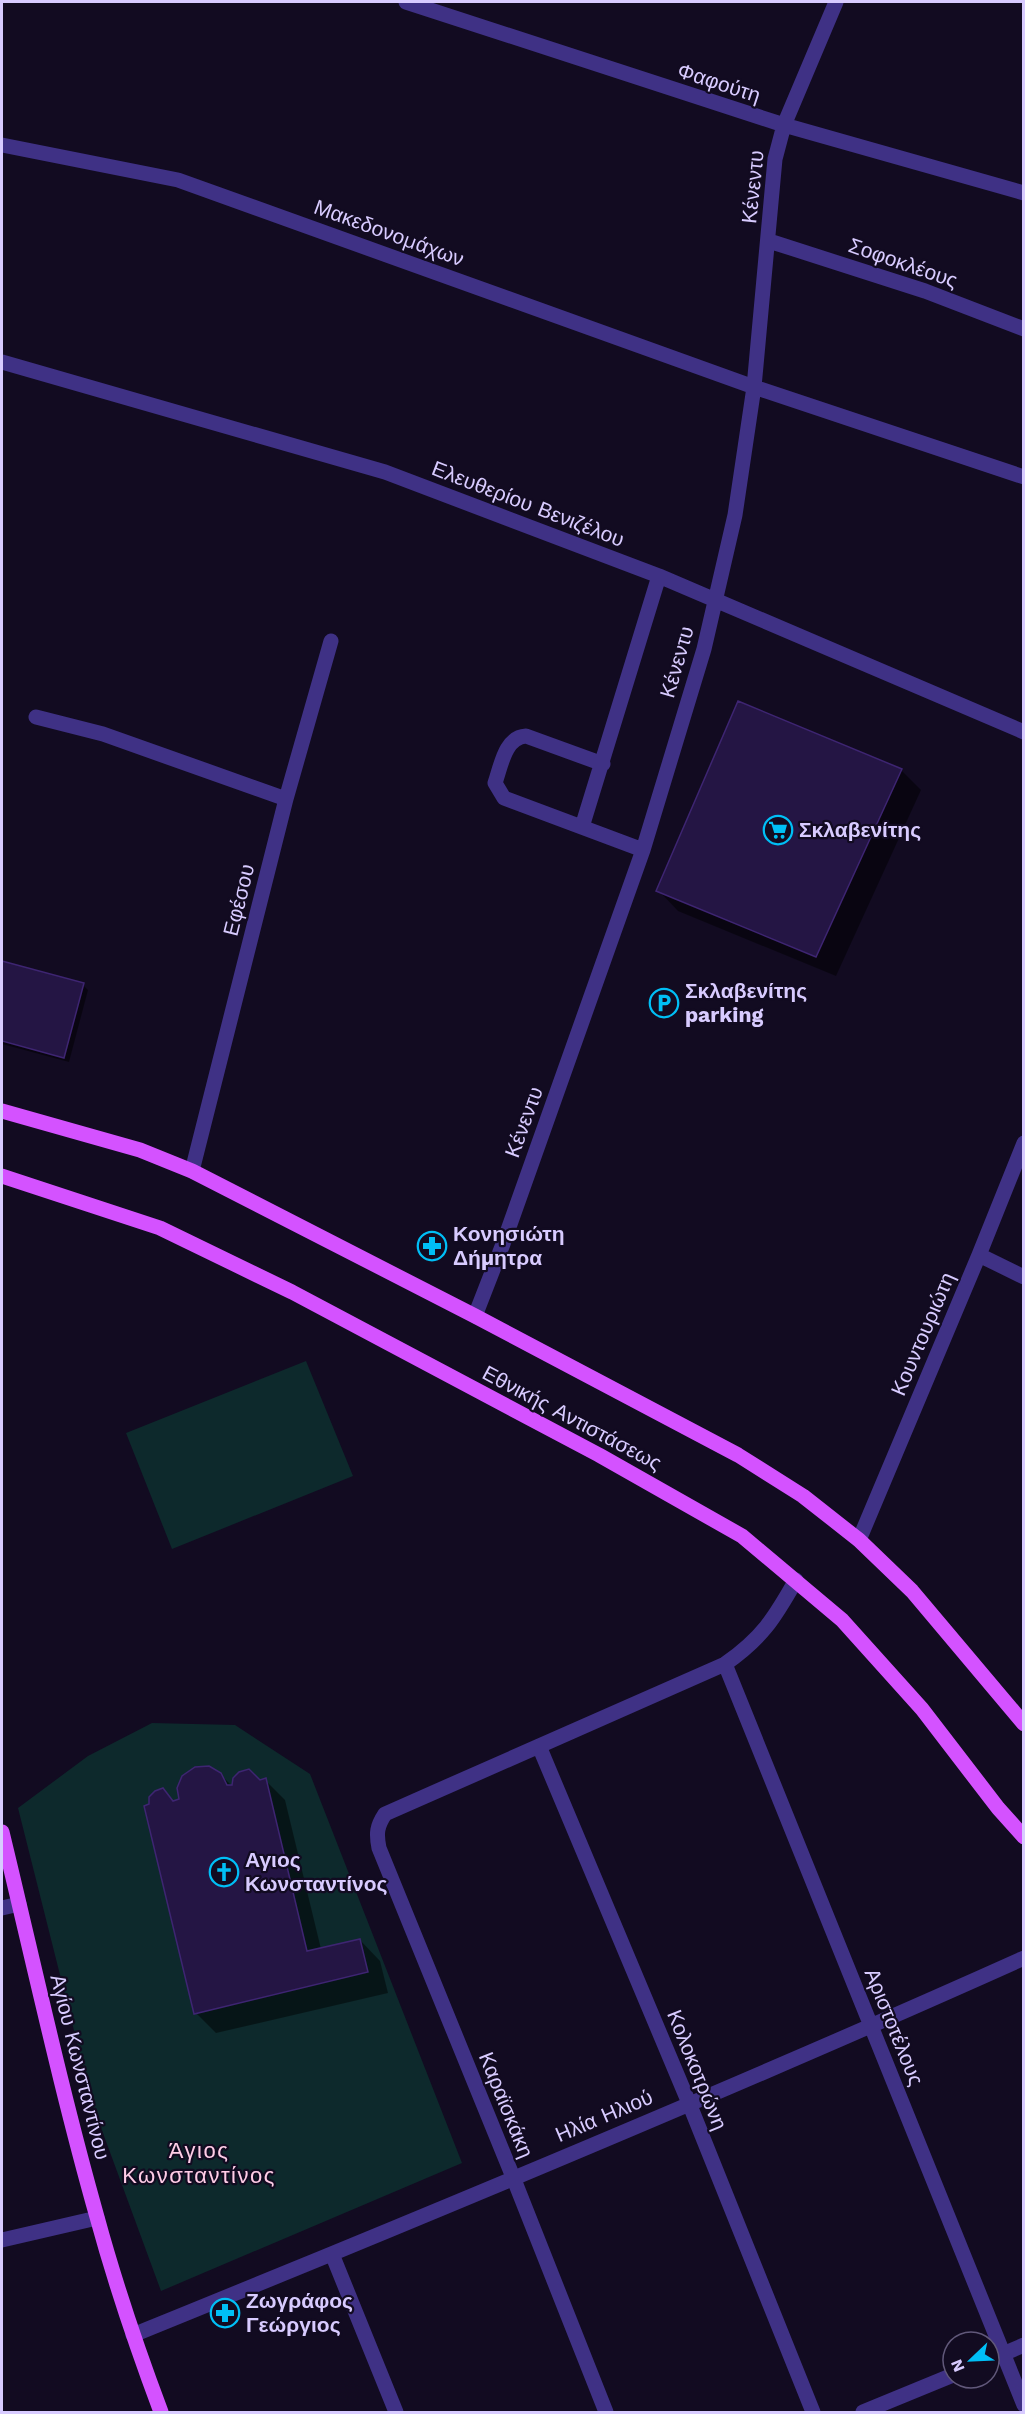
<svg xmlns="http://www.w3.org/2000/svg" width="1025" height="2414" font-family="'Work Sans',sans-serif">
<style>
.green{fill:#0d292c}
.shadow{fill:#0007}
.building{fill:#241544;stroke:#3e2572;stroke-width:1.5}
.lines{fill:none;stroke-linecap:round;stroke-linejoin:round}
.minor{stroke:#3f3185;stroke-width:15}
.major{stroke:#d452ff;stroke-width:15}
.labels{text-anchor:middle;stroke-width:4.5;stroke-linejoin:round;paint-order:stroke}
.street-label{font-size:21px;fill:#d8cbff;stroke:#120b21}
.poi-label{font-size:21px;font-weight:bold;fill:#d8cbff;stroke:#120b21;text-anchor:start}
.neighbourhood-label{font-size:22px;letter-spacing:1.5px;fill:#ffcde7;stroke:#120b21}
</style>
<rect width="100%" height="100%" fill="#120b21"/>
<path class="green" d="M306,1361L353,1476L172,1549L126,1433Z
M152,1723L235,1725L310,1774L462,2163L161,2291L93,2106L18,1808L88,1756Z"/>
<path class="shadow" d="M901,770L921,790L836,976L678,911L658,890Z
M2,963L83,985L88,990L69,1062L2,1044Z
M220,1774L234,1788L265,1780L285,1800L321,1949L360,1940L380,1961L388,1993L216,2033L196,2013L150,1805L162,1790L174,1802Z"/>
<path class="building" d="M738,701L902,769L816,957L656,891Z
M2,961L84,983L64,1058L2,1041Z
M209,1766L221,1773L227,1785H232L233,1778L239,1772L249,1769L260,1780L266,1778L307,1951L360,1939L368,1972L194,2014L144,1806L149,1804V1797L155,1791L163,1788L173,1801L179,1799L177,1788L182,1776L195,1767Z"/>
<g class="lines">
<path class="minor" d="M406,2L784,125L1024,193
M2,145L178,180L754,387L1024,477
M769,241L925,291L1024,329
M2,362L385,472L659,576L1024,732
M36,717L103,734L286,799
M603,764L526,736C505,737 501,766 495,783L504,798L643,850
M582,827L659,576
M192,1171L286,799L331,641
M979,1255L1024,1277
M475,1316L503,1244L643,850L704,649L735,515L754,387L775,159L784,125L836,2
M859,1540L979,1255L1024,1143
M725,1664L1024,2405
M539,1746L689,2103L813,2412
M2,1908L19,1904
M2,2240L97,2218
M332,2254L396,2412
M133,2335C431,2214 730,2090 1024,1958
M989,2360L1024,2345
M606,2412L513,2177L379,1848C376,1833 377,1826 385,1814L725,1664C762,1638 774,1619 796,1580
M863,2412L953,2375"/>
<path class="major" d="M2,1111L140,1150L192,1171L475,1316L738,1455L803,1496L859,1540L912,1591L1024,1724
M2,1176L160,1228L292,1292L599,1455L742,1536L842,1620L922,1709L998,1808L1024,1837
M2,1832C33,1960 61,2090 97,2217C115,2283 137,2348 161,2412"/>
</g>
<defs>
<g id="supermarket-ring" transform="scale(1.5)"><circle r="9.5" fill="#120b21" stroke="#00bff6" stroke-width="1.5"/><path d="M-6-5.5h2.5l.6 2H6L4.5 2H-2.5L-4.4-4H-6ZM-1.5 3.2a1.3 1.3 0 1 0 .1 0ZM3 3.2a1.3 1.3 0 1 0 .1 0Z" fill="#00bff6"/></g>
<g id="parking-ring" transform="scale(1.5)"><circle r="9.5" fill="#120b21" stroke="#00bff6" stroke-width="1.5"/><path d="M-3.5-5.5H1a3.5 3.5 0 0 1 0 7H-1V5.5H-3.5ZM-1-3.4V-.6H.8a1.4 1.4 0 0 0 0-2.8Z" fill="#00bff6"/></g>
<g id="pharmacy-ring" transform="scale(1.5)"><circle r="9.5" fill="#120b21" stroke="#00bff6" stroke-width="1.5"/><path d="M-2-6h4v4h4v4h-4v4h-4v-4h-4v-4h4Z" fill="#00bff6"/></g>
<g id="church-ring" transform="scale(1.5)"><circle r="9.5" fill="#120b21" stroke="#00bff6" stroke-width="1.5"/><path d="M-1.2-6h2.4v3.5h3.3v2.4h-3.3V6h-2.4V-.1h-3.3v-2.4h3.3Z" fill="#00bff6"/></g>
</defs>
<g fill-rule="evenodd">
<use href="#supermarket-ring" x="778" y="830"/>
<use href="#parking-ring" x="664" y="1003"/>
<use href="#pharmacy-ring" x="432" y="1246"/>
<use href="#church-ring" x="224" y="1872"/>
<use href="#pharmacy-ring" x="225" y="2313"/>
</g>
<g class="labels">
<g class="street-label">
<text transform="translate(719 83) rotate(18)" y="7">Φαφούτη</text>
<text transform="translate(753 187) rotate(-84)" y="7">Κένεντυ</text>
<text transform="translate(389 233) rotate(20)" y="7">Μακεδονομάχων</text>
<text transform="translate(903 263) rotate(19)" y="7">Σοφοκλέους</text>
<text transform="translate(528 504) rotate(21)" y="7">Ελευθερίου Βενιζέλου</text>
<text transform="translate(677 662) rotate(-74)" y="7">Κένεντυ</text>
<text transform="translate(239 900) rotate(-76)" y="7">Εφέσου</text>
<text transform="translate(524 1122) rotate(-70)" y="7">Κένεντυ</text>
<text transform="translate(923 1334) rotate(-67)" y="7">Κουντουριώτη</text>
<text transform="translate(572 1418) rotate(28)" y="7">Εθνικής Αντιστάσεως</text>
<text transform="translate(894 2027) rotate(68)" y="7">Αριστοτέλους</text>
<text transform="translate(80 2067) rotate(76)" y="7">Αγίου Κωνσταντίνου</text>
<text transform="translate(697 2070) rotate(68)" y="7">Κολοκοτρώνη</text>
<text transform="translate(506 2105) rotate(68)" y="7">Καραϊσκάκη</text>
<text transform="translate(604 2116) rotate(-23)" y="7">Ηλία Ηλιού</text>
</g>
<g class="poi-label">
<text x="799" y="837">Σκλαβενίτης</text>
<text x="685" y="998">Σκλαβενίτης<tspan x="685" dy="24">parking</tspan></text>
<text x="453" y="1241">Κονησιώτη<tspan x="453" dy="24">Δήμητρα</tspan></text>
<text x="245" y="1867">Αγιος<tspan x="245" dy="24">Κωνσταντίνος</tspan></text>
<text x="246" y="2308">Ζωγράφος<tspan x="246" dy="24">Γεώργιος</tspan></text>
</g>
<g class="neighbourhood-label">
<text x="199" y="2158">Άγιος<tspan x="199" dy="25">Κωνσταντίνος</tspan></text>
</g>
</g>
<rect width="1025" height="2414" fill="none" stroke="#d8cbff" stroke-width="6"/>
<g transform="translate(971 2360) rotate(247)"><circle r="28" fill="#120b21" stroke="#61587a" stroke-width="1.5"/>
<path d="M0-4.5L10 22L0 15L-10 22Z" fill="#00bff6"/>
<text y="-9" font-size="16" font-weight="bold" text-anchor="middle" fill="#d8cbff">N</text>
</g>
</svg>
